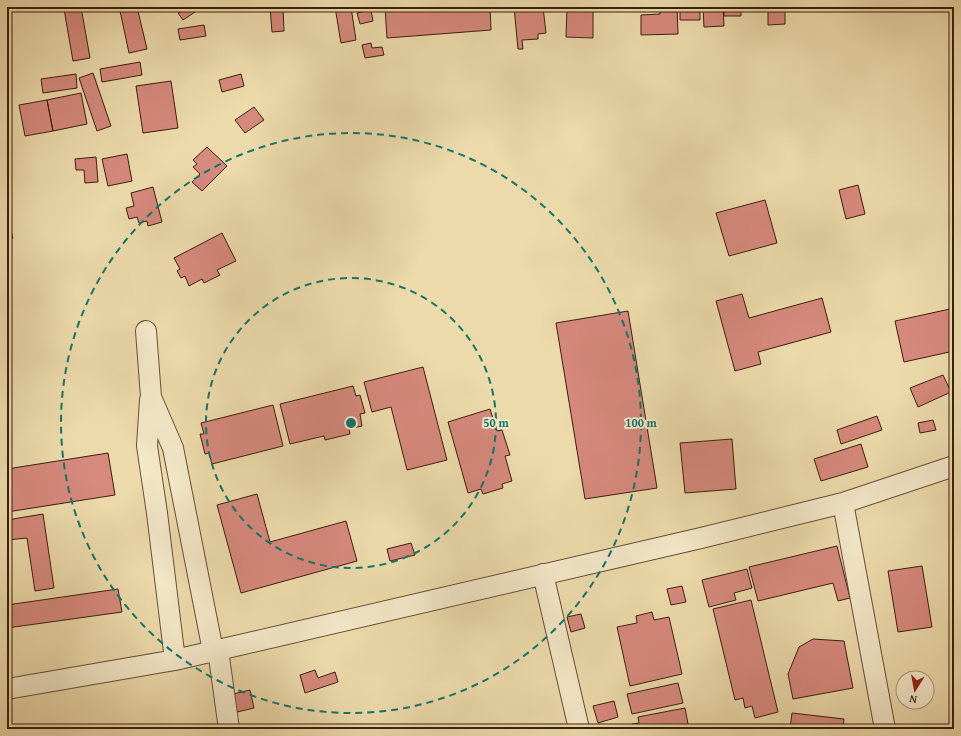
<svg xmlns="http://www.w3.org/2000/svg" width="961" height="736" font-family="'Gentium Book Plus',serif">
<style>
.building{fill:#d6897d;stroke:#3a1f0d}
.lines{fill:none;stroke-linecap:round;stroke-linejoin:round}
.minor-casing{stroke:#664e34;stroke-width:22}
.minor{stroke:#f3e7c8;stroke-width:20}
.ring{fill:none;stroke:#0f766e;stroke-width:2;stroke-dasharray:7 5}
.centre{fill:#0f766e;stroke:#f3e7c8;stroke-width:2}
.ring-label{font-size:12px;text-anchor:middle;font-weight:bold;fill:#0f766e;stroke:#f3e7c8;stroke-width:4;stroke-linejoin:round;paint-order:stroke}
</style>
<rect width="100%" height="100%" fill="#ecdaab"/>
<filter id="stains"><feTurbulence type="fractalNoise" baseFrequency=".005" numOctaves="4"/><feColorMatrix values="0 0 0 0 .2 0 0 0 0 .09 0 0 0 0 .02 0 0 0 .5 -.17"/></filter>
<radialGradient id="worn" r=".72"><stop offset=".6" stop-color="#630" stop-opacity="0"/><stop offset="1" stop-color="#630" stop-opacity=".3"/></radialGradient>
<path class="building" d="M7,7H44L7,12Z
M81,7L90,58L73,61L64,9Z
M137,7L147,49L129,53L120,11Z
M179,7H186L189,12L196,7L198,10L183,20L178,13L182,11Z
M270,7H283L284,31L272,32Z
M335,7H351L356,40L341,43Z
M385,7H490L491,30L387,38Z
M514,7H543L546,33L538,34V39L522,40L523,49H518Z
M567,7H593V38L566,37Z
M660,7H677L678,34L641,35V15L660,14Z
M680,7H700V20H680Z
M703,7H723L724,26L704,27Z
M724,7H741V16H724Z
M768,7H785V24L768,25Z
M818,7H838V10H818Z
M371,10L373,21L360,24L357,13Z
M204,25L206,36L180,40L178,29Z
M371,43L372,48L382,47L384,55L365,58L362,45Z
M140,62L142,75L102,82L100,69Z
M93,73L111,126L97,131L79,78Z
M76,74L77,88L43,93L41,79Z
M241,74L244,86L222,92L219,80Z
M171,81L178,128L143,133L136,86Z
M81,93L87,124L53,131L47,100Z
M47,100L53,131L25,136L19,105Z
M254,107L264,120L245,133L235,120Z
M207,147L227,166L202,191L192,182L200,174L193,167L197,164L193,160Z
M127,154L132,181L108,186L102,159Z
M96,157L98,182L85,183L84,170H76L75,159Z
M858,185L865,214L846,219L839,190Z
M153,187L162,222L148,226L147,221L139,223L137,217L129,219L126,208L134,206L131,193Z
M765,200L777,243L729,256L716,213Z
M7,216L13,238L7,240Z
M222,233L236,261L217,270L220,275L204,283L202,279L189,286L185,276L181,278L177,271L180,269L174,258Z
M742,294L749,318L822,298L831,332L758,352L761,364L735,371L716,301Z
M950,309L954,329V351L904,362L895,321Z
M628,311L657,488L585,499L556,323Z
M423,367L447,460L407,470L391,407L372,412L364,382Z
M943,375L951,392L918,407L910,388Z
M353,386L356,396L360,395L365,413L360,414L362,426L349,429L350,434L325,440L324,436L290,444L280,404Z
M273,405L283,446L212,464L209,453L205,454L200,434H204L201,423Z
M490,409L497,431L502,430L510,455L505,456L512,481L502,484L503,488L483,494L481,489L468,493L448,422Z
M877,416L882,430L841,444L837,430Z
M933,420L936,430L920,433L918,423Z
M732,439L736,489L685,493L680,443Z
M861,444L868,467L821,481L814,459Z
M108,453L115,495L7,512V469Z
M257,494L270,542L346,521L357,561L241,593L217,505Z
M43,514L54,588L35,591L27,538L7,540V520Z
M411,543L415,555L390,561L387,549Z
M837,546L850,598L838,601L833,583L758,601L749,567Z
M922,566L932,627L898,632L888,571Z
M747,569L752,588L734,593L736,600L709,607L702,580Z
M682,586L686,602L671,605L667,589Z
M118,589L122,612L7,628V605Z
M751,600L778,712L755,718L752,706L745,708L743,698L735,700L713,609Z
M652,612L654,620L669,617L682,674L630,686L617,627L637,623L636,616Z
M581,614L585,628L571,632L567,617Z
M813,639L844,641L853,688L793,699L788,674L799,647Z
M315,670L318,678L335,672L338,682L305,693L300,675Z
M678,683L683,703L632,714L627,694Z
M250,690L254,708L233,713L229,695Z
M614,701L618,717L598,723L593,706Z
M685,708L689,729H633L632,724L639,723L638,717Z
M792,713L844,719L843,729H790Z"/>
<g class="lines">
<g class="minor-casing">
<path id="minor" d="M146,331L151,397L173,448L213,651
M150,400L147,446L157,513L175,660
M843,503L885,729
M543,574L579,729
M218,650L229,729
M7,689L175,660L701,538L843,503L954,466"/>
</g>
<use href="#minor" class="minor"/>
</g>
<g class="ring">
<circle cx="351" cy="423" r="145"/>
<circle cx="351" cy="423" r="290"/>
</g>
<circle cx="351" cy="423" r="6" class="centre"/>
<g class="ring-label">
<text x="496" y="427">50 m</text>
<text x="641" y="427">100 m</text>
</g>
<rect width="961" height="736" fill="none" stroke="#ecdaab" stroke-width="24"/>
<rect x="8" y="8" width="945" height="720" fill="none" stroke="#3a1f0d" stroke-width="2"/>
<rect x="12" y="12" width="937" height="712" fill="none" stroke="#3a1f0d"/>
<g transform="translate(915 690) rotate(191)"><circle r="19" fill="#f3e7c8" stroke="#a9977d"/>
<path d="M0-3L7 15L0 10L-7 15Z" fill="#8f2418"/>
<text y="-6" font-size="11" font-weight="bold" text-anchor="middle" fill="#3a1f0d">N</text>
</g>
<rect width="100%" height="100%" filter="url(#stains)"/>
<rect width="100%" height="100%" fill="url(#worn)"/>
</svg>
